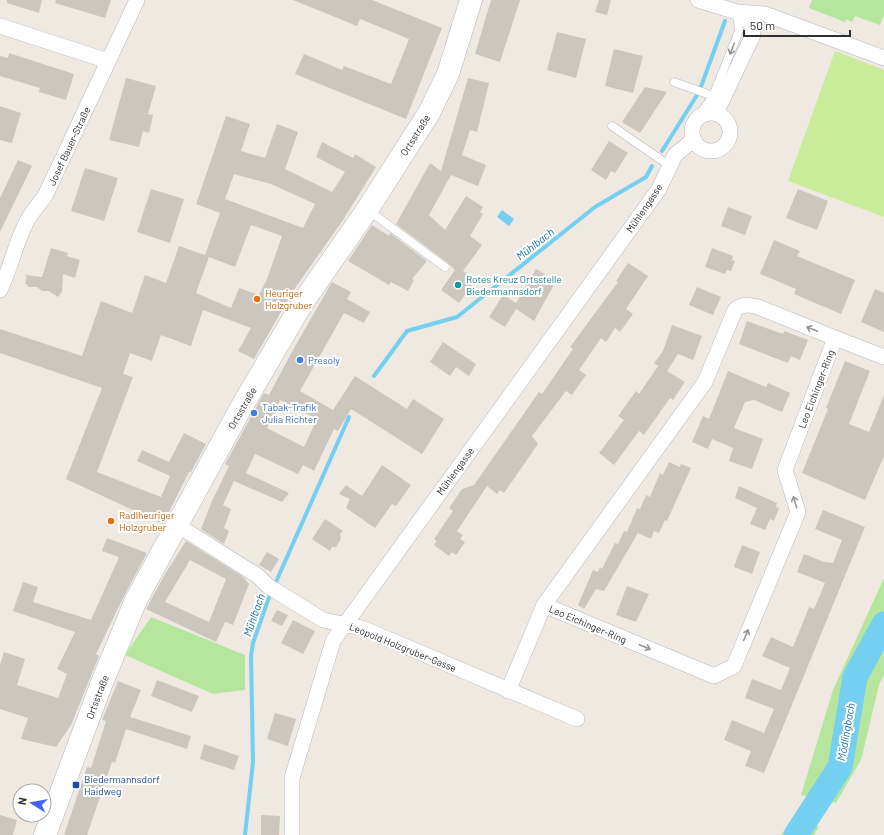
<svg xmlns="http://www.w3.org/2000/svg" width="884" height="835" font-family="Barlow,sans-serif">
<style>
.green{fill:#b6e59e}
.pitch{fill:#c9ec9a}
.water{fill:#75cff0}
.lines{fill:none;stroke-linecap:round;stroke-linejoin:round}
.stream{stroke:#75cff0;stroke-width:4}
.river{stroke:#75cff0;stroke-width:25}
.building{fill:#cbc7bf;fill-rule:evenodd}
.lane-casing{stroke:#b4b7c1;stroke-width:9}
.street-casing{stroke:#b4b7c1;stroke-width:16}
.secondary-casing{stroke:#b4b7c1;stroke-width:23}
.lane{stroke:#fff;stroke-width:8}
.street{stroke:#fff;stroke-width:15}
.secondary{stroke:#fff;stroke-width:22}
.oneway{stroke:#969696}
.culture-dot{fill:#0f9aa8;stroke:#fff;stroke-width:1.5}
.food-dot{fill:#e8710a;stroke:#fff;stroke-width:1.5}
.shop-dot{fill:#3f7fe0;stroke:#fff;stroke-width:1.5}
.transit-dot{fill:#1a4fb4;stroke:#fff;stroke-width:1.5}
.labels{text-anchor:middle;stroke-width:4;stroke-linejoin:round;paint-order:stroke}
.street-label{font-size:10px;fill:#2e2e2e;stroke:#fff}
.culture-label{font-size:10px;fill:#0d838f;stroke:#fff;text-anchor:start}
.food-label{font-size:10px;fill:#c56008;stroke:#fff;text-anchor:start}
.shop-label{font-size:10px;fill:#366cbe;stroke:#fff;text-anchor:start}
.transit-label{font-size:10px;fill:#164399;stroke:#fff;text-anchor:start}
.water-label{font-size:11px;font-style:italic;fill:#0d6fa3;stroke:#fff}
</style>
<rect width="100%" height="100%" fill="#efe9e1"/>
<path class="green" d="M812,0H884V15L880,25L855,16L852,22L846,19L845,22L809,8Z
M884,578V675L879,685L861,760L836,803L801,795L833,690Z
M151,617L245,655V690L213,694L125,655Z
M794,816L819,827L814,835H781Z"/>
<path class="pitch" d="M835,51L884,70V217L788,181Z"/>
<path class="water" d="M502,210L514,219L509,226L497,217Z"/>
<g class="lines">
<path class="stream" d="M662,151L699,92L725,21
M374,376L407,331L457,317L595,207L646,177L652,166
M245,835L253,762L251,656L253,643L268,600L349,417"/>
<path class="river" d="M796,835L840,767L855,677L884,624"/>
</g>
<path class="building" d="M7,0H42L39,13L7,3Z
M56,0H111L105,18L55,3Z
M293,0H372L442,28L406,119L295,74L304,54L342,70L344,66L391,84L409,39L360,19L357,26Z
M491,0H520L500,62L475,54Z
M599,0H611L607,15L595,12Z
M557,32L586,39L576,78L547,70Z
M614,49L643,56L633,93L605,86Z
M9,53L74,74L66,100L39,92L40,88L0,76V56L8,58Z
M126,78L156,86L148,114L153,115L149,133L143,131L139,147L109,140Z
M468,78L489,83L477,132L470,130L462,155L486,165L478,186L451,175L429,215L445,230L466,196L483,207L480,212L483,214L470,236L482,245L463,271L476,280L459,303L441,290L455,270L448,263L396,224L430,163L441,171Z
M645,87L667,92L640,133L622,122Z
M0,106L21,113L12,143L0,140Z
M226,116L250,124L241,151L265,158L277,124L298,132L285,169L332,192L345,172L316,157L322,142L353,158L355,154L376,167L343,220L293,291L254,359L238,351L251,328L203,310L191,346L161,335L152,361L130,353L123,374L133,377L97,472L161,497L170,476L137,461L142,450L169,462L184,433L206,444L191,472H189L163,524L66,479L102,388L0,353V329L82,356L101,301L132,313L145,275L166,283L179,246L205,255L220,213L196,204ZM234,174L271,184L315,204L303,228L225,199ZM251,225L282,236L267,279L259,295L239,288L231,308L196,293L209,257L235,267Z
M609,141L628,153L615,173L611,171L606,180L591,170Z
M18,160L32,166L0,232V198Z
M85,168L118,178L104,221L71,211Z
M151,189L184,199L170,243L137,232Z
M798,189L828,201L817,230L786,218Z
M728,207L752,216L745,235L721,226Z
M372,225L389,236L390,233L427,261L412,279L414,280L408,291L391,282L389,285L348,261Z
M774,240L800,251L797,256L855,280L841,314L794,294L796,289L760,274Z
M51,248L68,253L67,256L80,260L75,278L63,274L62,292L58,297L49,291H42L37,287H29L25,283L27,277L25,275L42,277Z
M712,248L733,256L732,260L735,261L731,271L727,270L725,274L705,267Z
M628,263L648,276L626,309L633,314L620,332L615,328L606,342L601,338L579,370L586,375L572,395L566,391L532,436L538,444L504,493L500,490L497,494L487,486L457,531L463,535L460,539L465,542L456,555L452,552L449,556L434,545L437,541L434,539L453,511L449,508L462,489L474,485L539,392L542,394L573,349L570,347L618,282L616,281Z
M536,269L556,281L534,321L516,309L505,327L489,317L503,295L516,303Z
M332,282L351,292L347,299L370,312L364,323L344,313L300,391L333,410L355,376L407,409L413,399L444,419L422,454L351,409L338,431L334,429L314,471L303,465L298,474L255,454L246,473L289,493L282,502L234,481L223,505L231,509L224,528L229,531L224,544L201,529L212,501L229,466L225,464L264,393L269,395L294,348ZM280,400L317,419L304,447L267,428Z
M697,287L721,297L713,315L689,305Z
M875,289L884,293V332L861,322Z
M747,321L783,334L784,331L808,340L800,360L791,356L788,363L739,344Z
M672,325L702,336L693,360L678,354L667,371L685,382L673,400L670,398L644,435L639,431L614,465L599,453L624,420L618,416L636,391L639,394L658,366L654,363L663,351Z
M443,342L476,364L469,376L456,367L450,376L430,362Z
M845,361L870,371L849,424L869,432L884,395V456L865,500L802,473L828,409L826,408Z
M728,371L766,387L768,383L790,393L782,412L754,400L745,402L734,428L763,439L752,469L729,461L733,448L712,439L708,449L692,442L703,416L709,419Z
M669,462L680,467L681,464L691,468L667,521L665,520L659,533L654,531L651,539L638,533L604,591L596,589L584,609L578,605L593,570L598,572L600,567L602,569L615,543L618,544L624,531L627,532L637,508L640,509L646,495L650,497L660,473L663,475Z
M382,465L411,485L396,506L392,504L375,528L346,508L350,499L339,494L346,485L362,496Z
M739,486L777,503L776,507L779,508L774,521L770,519L765,530L750,524L757,508L735,498Z
M823,510L865,527L764,773L745,766L751,751L724,740L732,720L764,733L774,709L745,698L752,679L781,690L790,668L762,656L771,637L793,647L809,607L814,609L825,583L797,572L804,554L824,562L833,563L842,540L815,529Z
M325,519L343,531L340,534L341,539L336,547H332L330,551L312,539Z
M107,538L147,553L125,594L96,654L99,656L71,725L56,747L21,739L28,718L0,709V665L4,652L25,659L17,685L58,698L67,674L57,669L75,632L13,611L23,582L38,587L33,602L91,620L119,557L102,551Z
M186,541L242,576L249,584L233,625L225,622L216,642L146,609L165,574ZM190,560L226,579L209,622L165,602Z
M742,545L760,552L752,574L734,567Z
M267,552L279,559L271,572L259,565Z
M627,586L649,594L636,622L616,615Z
M277,610L288,615L282,626L271,621Z
M293,620L315,631L303,654L281,643Z
M157,680L199,696L192,712L151,696Z
M118,681L141,690L130,717L191,736L187,749L126,729L115,763L112,762L87,835H64L87,767L91,768L106,721L102,720Z
M275,713L296,719L288,746L267,739Z
M204,744L239,756L234,770L200,759Z
M0,815L17,820L13,835H0Z
M261,815L280,816L279,835H261Z"/>
<g class="lines">
<g class="lane-casing">
<path id="lane" d="M674,82L716,97
M695,121L713,96L739,31L737,13
M612,126L670,166
M368,210L445,267"/>
</g>
<g class="street-casing">
<path id="street" d="M698,0L737,12L765,14L884,58
M0,26L108,61
M692 132a19 19 0 1 1 38 0a19 19 0 1 1-38 0Z
M716,113L753,35C752,23 747,19 737,12
M0,290C11,268 15,243 27,221C32,212 39,204 45,196L137,0
M835,338L884,357
M177,525L258,576L268,586L323,620L362,628L577,719
M508,691L544,605L705,382L735,310C742,303 749,305 758,307L835,338L785,470L798,512L734,666L714,676L544,605
M292,835V778L333,641L659,189L675,155L693,140"/>
</g>
<g class="secondary-casing">
<path id="secondary" d="M45,835L101,685L136,600L242,406L303,302L367,210L429,113L448,74L471,0"/>
</g>
<use href="#lane" class="lane"/>
<use href="#street" class="street"/>
<use href="#secondary" class="secondary"/>
</g>
<defs><path id="oneway-shaft" d="M-6 0H5M1.5-3L5.5 0L1.5 3" fill="none" stroke-width="1.6" stroke-linecap="round" stroke-linejoin="round"/></defs>
<g class="oneway">
<use href="#oneway-shaft" transform="translate(732 49) rotate(112)"/>
<use href="#oneway-shaft" transform="translate(812 329) rotate(-158)"/>
<use href="#oneway-shaft" transform="translate(795 502) rotate(-107)"/>
<use href="#oneway-shaft" transform="translate(746 635) rotate(-67)"/>
<use href="#oneway-shaft" transform="translate(645 647) rotate(23)"/>
</g>
<circle class="culture-dot" cx="458" cy="285" r="4"/>
<g class="food-dot">
<circle cx="257" cy="299" r="4"/>
<circle cx="111" cy="521" r="4"/>
</g>
<g class="shop-dot">
<circle cx="300" cy="360" r="4"/>
<circle cx="254" cy="413" r="4"/>
</g>
<rect class="transit-dot" x="72" y="781" width="8" height="8" rx="2"/>
<g class="labels">
<g class="street-label">
<text transform="translate(415 135) rotate(-58)" y="4">Ortsstraße</text>
<text transform="translate(69 146) rotate(-65)" y="4">Josef Bauer-Straße</text>
<text transform="translate(644 208) rotate(-56)" y="4">Mühlengasse</text>
<text transform="translate(816 389) rotate(-69)" y="4">Leo Eichinger-Ring</text>
<text transform="translate(242 408) rotate(-60)" y="4">Ortsstraße</text>
<text transform="translate(455 471) rotate(-54)" y="4">Mühlengasse</text>
<text transform="translate(588 624) rotate(23)" y="4">Leo Eichinger-Ring</text>
<text transform="translate(403 647) rotate(22)" y="4">Leopold Holzgruber-Gasse</text>
<text transform="translate(97 697) rotate(-69)" y="4">Ortsstraße</text>
</g>
<g class="culture-label">
<text x="466" y="283">Rotes Kreuz Ortsstelle<tspan x="466" dy="12">Biedermannsdorf</tspan></text>
</g>
<g class="food-label">
<text x="265" y="297">Heuriger<tspan x="265" dy="12">Holzgruber</tspan></text>
<text x="119" y="519">Radlheuriger<tspan x="119" dy="12">Holzgruber</tspan></text>
</g>
<g class="shop-label">
<text x="308" y="364">Presoly</text>
<text x="262" y="411">Tabak-Trafik<tspan x="262" dy="12">Julia Richter</tspan></text>
</g>
<g class="transit-label">
<text x="84" y="783">Biedermannsdorf<tspan x="84" dy="12">Haidweg</tspan></text>
</g>
<g class="water-label">
<text transform="translate(535 244) rotate(-38)" y="4">Mühlbach</text>
<text transform="translate(254 615) rotate(-71)" y="4">Mühlbach</text>
<text transform="translate(846 732) rotate(-80)" y="4">Mödlingbach</text>
</g>
</g>
<g transform="translate(32 803) rotate(281)"><circle r="19" fill="#ffffff" stroke="#ababab"/>
<path d="M0-3L7 15L0 10L-7 15Z" fill="#4264fb"/>
<text y="-6" font-size="11" font-weight="bold" text-anchor="middle" fill="#2e2e2e">N</text>
</g>
<path d="M744 30v6h106v-6" fill="none" stroke="#2e2e2e" stroke-width="2"/>
<text x="750" y="30" font-size="12" fill="#2e2e2e" stroke="#ffffff" stroke-width="3" paint-order="stroke">50 m</text>
</svg>
